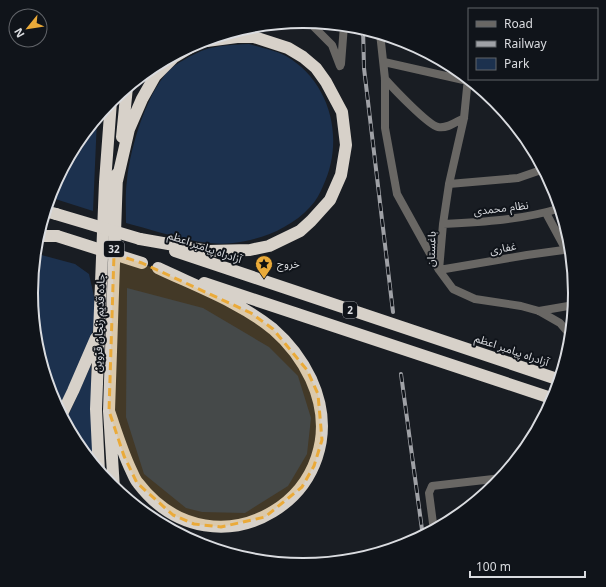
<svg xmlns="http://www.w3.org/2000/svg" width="606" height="587" font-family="'Noto Sans','Noto Sans Arabic',sans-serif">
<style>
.green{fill:#1c314e}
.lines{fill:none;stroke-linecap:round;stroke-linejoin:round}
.street{stroke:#696764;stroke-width:8}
.highway{stroke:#d7d1c9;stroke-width:12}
.rail-casing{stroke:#9fa1a6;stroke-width:4}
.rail{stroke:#10141a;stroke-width:2.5;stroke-dasharray:8;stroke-linecap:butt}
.highway-bridge{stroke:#d7d1c9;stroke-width:12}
.marked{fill:#eaaa39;fill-opacity:0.2;stroke:#eaaa39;stroke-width:3;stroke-dasharray:8 5;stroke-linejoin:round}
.labels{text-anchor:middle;stroke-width:4;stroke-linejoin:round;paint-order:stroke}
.shield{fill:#10141a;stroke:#9da0a5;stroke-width:1}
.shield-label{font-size:10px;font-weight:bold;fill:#dadce0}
.street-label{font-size:11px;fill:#dadce0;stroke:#10141a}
.poi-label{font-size:11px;fill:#dadce0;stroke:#10141a;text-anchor:start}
.rim{fill:none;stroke:#dadce0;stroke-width:2}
</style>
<rect width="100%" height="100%" fill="#191d23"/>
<path class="green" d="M249,44C261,48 275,50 286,56C331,82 345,140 323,186C320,193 316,201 310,207C291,228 261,240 233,243C200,247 158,231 126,223C126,209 125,194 127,180C130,148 148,86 174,66C180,62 188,57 195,54C211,45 231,45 249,44Z
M96,118L97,119L93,211L49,197L51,189L77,142Z
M34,253L75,264L89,274C91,284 94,294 95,304C99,337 72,382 58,411L51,398L36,346L31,293Z
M127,288L203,308L269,347L298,376L311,418L307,454L288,486L245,513L202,512L186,508L144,474L126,417Z
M91,365L94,467L76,445L65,423Z"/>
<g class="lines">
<path class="street" d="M309,22L332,45L340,66
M380,33L385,79V128L397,194L439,270L527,255L571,249
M384,62L468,81
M341,64L344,25
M468,78L464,118L449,184L443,224L439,270L453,289L475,299L521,306L539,311L560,323L571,336
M385,79C393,88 428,125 438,127C447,129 456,122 464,118
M449,184L518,178L544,169
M546,213L566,250
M443,224C483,222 522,220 561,208
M539,311L574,305
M434,531L429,493L432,486L502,478"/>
<path class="highway" d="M122,137L127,87
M117,181L129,129L142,99L155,76L174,57L199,42L237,37H254L288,48L303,57L316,68L326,82L342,112L346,145L341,175L330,200L311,221L300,231L269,246L250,250L208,251L140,239
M45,211L56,214
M37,236H57
M175,251L560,380
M204,283L554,399
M109,411C116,431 122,451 131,470C133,474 135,480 138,483C215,584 363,493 311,379C302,360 288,342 273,329C240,302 196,286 158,268
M61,416L73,391L96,338
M99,472L96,409L105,182L111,101
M114,489L109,411L117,174"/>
<g class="rail-casing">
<path id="rail" d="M363,28L364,68L393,312
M401,374L423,537"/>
</g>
<use href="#rail" class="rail"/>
<path class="highway-bridge" d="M56,214L140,239
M57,236L142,263"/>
</g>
<path class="marked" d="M114,254L142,263L251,313L273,329L307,370L318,394L322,440L314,466L302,487L265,517L221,527L194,524L173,515L137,483L124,456L109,411Z"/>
<defs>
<g id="sight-pin" transform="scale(0.9)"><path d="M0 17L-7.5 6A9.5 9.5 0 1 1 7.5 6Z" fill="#eaaa39" stroke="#10141a"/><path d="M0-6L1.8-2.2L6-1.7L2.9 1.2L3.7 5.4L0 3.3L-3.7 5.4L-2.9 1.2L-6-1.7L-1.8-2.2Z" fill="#111"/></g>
</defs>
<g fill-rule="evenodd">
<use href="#sight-pin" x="264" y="264"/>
</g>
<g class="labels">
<g class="shield">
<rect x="104" y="241" width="20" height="16" rx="3"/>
<rect x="343" y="302" width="14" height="16" rx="3"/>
</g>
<g class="shield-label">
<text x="114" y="253">32</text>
<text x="350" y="314">2</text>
</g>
<g class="street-label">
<text transform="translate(501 208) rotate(-7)" y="4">نظام محمدی</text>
<text transform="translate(205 247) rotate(19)" y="4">آزادراه پیامبر اعظم</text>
<text transform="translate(503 248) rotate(-10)" y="4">غفاری</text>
<text transform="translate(431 249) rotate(-88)" y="4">باغستان</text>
<text transform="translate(99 323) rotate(-88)" y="4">جاده قدیم زنجان قزوین</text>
<text transform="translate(512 350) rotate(19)" y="4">آزادراه پیامبر اعظم</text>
</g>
<g class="poi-label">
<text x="277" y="268">خروج</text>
</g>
</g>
<path d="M0 0H606V587H0ZM38 293a265 265 0 1 1 530 0a265 265 0 1 1-530 0Z" fill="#10141a" fill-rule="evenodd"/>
<path class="rim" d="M38 293a265 265 0 1 1 530 0a265 265 0 1 1-530 0Z"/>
<rect x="468" y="8" width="130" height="72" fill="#10141a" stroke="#616469"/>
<rect x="476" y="21" width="20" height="6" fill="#696764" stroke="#616469"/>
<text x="504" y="28" font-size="12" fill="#dadce0">Road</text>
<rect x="476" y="41" width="20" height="6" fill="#9fa1a6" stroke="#616469"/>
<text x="504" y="48" font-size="12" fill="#dadce0">Railway</text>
<rect x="476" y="58" width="20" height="12" fill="#1c314e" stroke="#616469"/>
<text x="504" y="68" font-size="12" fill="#dadce0">Park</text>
<g transform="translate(28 28) rotate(240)"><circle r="19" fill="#10141a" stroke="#616469"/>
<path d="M0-3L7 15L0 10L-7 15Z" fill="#eaaa39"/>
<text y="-6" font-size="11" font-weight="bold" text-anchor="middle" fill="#dadce0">N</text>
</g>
<path d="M470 571v6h115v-6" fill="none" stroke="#dadce0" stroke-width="2"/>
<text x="476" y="571" font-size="12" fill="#dadce0" stroke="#10141a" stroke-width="3" paint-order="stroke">100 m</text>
</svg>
